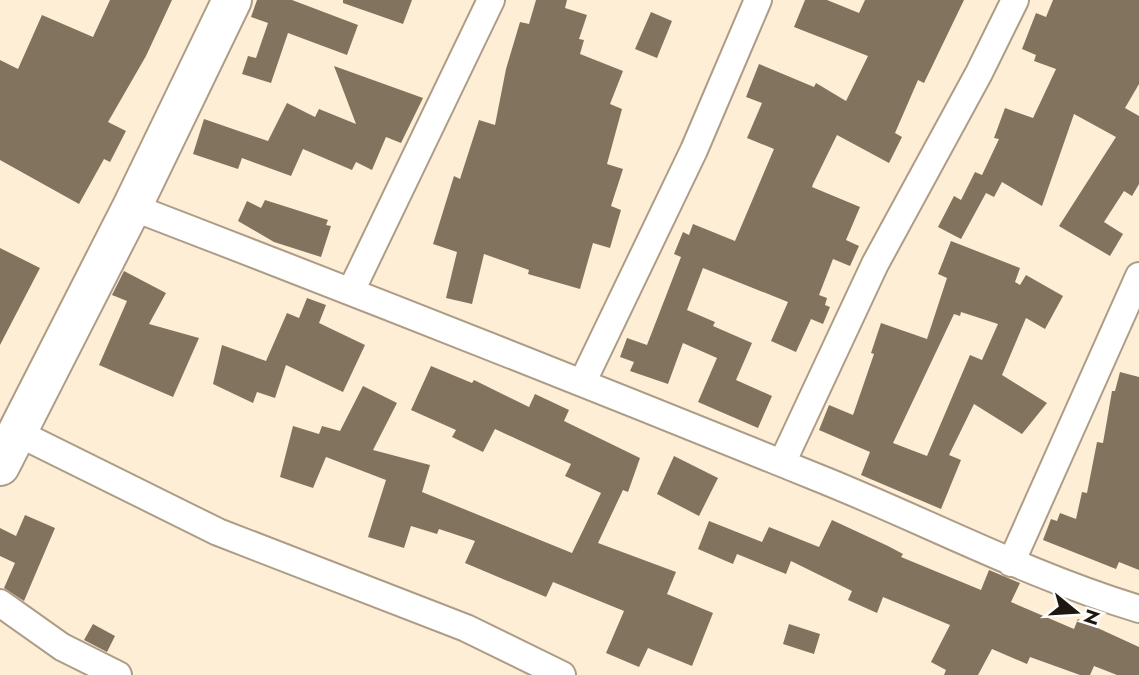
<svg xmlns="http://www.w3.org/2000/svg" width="1139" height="675" font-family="Jost,sans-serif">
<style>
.building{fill:#82735e;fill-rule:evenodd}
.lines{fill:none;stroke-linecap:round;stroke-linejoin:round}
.street-casing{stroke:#ad9d87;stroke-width:30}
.secondary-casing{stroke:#ad9d87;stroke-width:42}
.street{stroke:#fff;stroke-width:26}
.secondary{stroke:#fff;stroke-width:38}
</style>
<rect width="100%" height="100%" fill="#ffeed6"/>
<path class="building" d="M110,0H172L146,56L108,122L126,131L110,162L104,159L79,204L0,160V60L18,69L42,15L93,37Z
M257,0H292L358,25L347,55L288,33L271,83L242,74L248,56L256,58L268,23L251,17Z
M343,0H412L403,24L343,3Z
M536,0H567L565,8L587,15L579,39L584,40L580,54L623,71L610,104L622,109L607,164L623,169L611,206L621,210L610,248L593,243L580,289L528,274L529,270L484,254L472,304L446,298L457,252L433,244L454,176L460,179L479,120L495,125L506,69L520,22L529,24Z
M805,0H827L859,13L865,0H964L924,83L918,80L895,133L902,137L889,163L837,135L813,184L812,187L860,207L846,240L859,246L850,266L833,259L819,295L827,298L825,305L830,307L823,324L811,319L796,352L771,341L788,302L703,268L687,310L715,322L713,326L752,343L736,380L772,396L758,428L698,402L717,358L683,343L668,384L630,371L634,362L620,357L627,338L647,345L681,257L674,254L683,232L689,235L693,224L735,241L774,149L747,138L762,103L746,97L759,64L814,87L816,83L846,101L868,56L794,27Z
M1053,0H1139V84L1125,108L1139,116V184L1132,196L1124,191L1104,222L1123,234L1110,256L1059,226L1116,137L1074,114L1042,206L1002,182L994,197L986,193L961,239L938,227L954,196L961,200L975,172L982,175L999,139L994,138L1005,108L1033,118L1056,69L1034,61L1036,55L1022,49L1036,13L1046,17Z
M651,12L672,21L657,58L635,49Z
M334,66L423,98L401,143L386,137L372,170L356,162L352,170L303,149L291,176L242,158L238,169L193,154L204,119L268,141L287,103L315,117L319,109L356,124Z
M265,200L328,220L326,225L331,226L321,257L274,242L238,221L247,201L261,208Z
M951,241L1020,268L1015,282L1020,285L1026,275L1063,296L1045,329L1026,318L1002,375L1047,403L1022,434L974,404L949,455L961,460L941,509L861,475L870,452L819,430L829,405L853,415L874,354L871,353L881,323L927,339L947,278L938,274ZM961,312L998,324L982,360L970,355L927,456L893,443L954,314L960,316Z
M0,248L40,268L0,345Z
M124,271L166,293L149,324L199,338L173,397L99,365L127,301L112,295Z
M307,298L326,305L319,323L365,345L343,392L286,365L275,398L257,392L253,403L213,384L222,345L266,361L287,313L299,318Z
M431,366L472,383L474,380L529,407L535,394L569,410L564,421L640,458L628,492L623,490L598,543L676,572L667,594L713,613L692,666L648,648L639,667L606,653L624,611L553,582L546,597L465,563L475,541L439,529L437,534L411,526L404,548L368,537L386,480L326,457L313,488L280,477L293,426L319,434L322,426L340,431L363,386L397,403L373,450L430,465L422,492L572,553L601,493L565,476L571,464L495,429L483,452L452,437L456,430L411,410Z
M1120,372L1139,377V570L1119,562L1116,569L1043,540L1051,519L1057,521L1060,513L1076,519L1082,492L1087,493L1097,442L1103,443L1112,391H1115Z
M674,456L718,478L699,516L657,494Z
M25,515L55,528L24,601L4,588L15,563L0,556V528L16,536Z
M832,520L888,546L903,554L901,557L981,590L989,570L1020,583L1011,602L1074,629L1078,619L1139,647V675H1117L1094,666L1090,675H1080L1030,657L1027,664L992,649L978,675H944L946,670L931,662L950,625L883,597L877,613L848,600L852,591L791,561L786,574L737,554L733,564L698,549L709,521L762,542L769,527L819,547Z
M93,624L115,636L107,652L84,640Z
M789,624L820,634L814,654L783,644Z"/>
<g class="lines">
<g class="street-casing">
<path id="street" d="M132,207C361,295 589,385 816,477C924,520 1027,575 1139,609
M351,291L491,0
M583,381L694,150L758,0
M18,433L218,532L466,628L562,675
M782,463L875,264L979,73L1015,0
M1011,563L1139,276
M0,603L62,647L118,675"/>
</g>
<g class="secondary-casing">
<path id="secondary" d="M0,466L132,207L232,0"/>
</g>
<use href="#street" class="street"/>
<use href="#secondary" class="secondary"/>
</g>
<g transform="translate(1076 612) rotate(108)" stroke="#fdfdfd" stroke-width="5" paint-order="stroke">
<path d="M0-5L12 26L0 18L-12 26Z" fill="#1d170f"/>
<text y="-10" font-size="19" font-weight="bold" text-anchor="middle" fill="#1d170f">N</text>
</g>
</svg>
